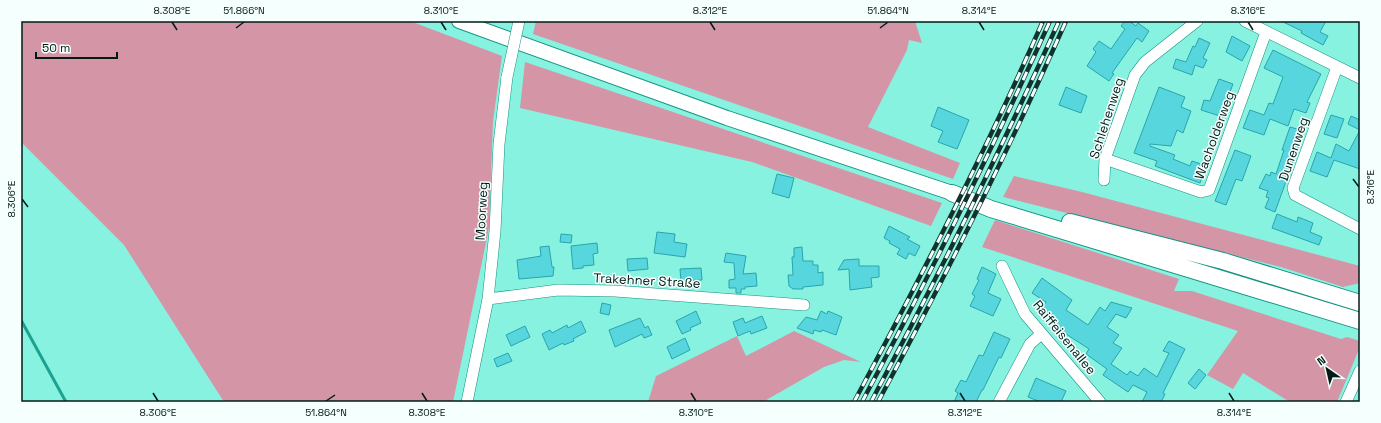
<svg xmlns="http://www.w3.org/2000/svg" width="1381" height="423" font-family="'Space Grotesk',sans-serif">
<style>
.green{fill:#d496a7}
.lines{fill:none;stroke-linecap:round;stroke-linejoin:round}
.stream{stroke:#1ca290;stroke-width:3}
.building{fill:#58d6de;stroke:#28a5ad}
.minor-casing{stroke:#149382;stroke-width:12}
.major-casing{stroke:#149382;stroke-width:16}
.highway-casing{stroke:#149382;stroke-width:18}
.minor{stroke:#fff;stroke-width:11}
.major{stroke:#fff;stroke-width:14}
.highway{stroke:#fff;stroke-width:16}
.rail-casing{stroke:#11332d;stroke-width:4.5}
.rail{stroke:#f5fffd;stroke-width:3;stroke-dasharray:9;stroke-linecap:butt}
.minor-bridge-casing{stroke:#149382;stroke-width:12;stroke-linecap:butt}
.minor-bridge{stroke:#fff;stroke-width:11}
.ticks{fill:none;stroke:#031b17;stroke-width:1.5}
.labels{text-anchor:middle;stroke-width:3;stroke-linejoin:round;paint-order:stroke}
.street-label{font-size:13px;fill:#031b17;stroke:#f5fffd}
.neatline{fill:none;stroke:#031b17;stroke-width:1.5}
.ticks-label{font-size:10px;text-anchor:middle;fill:#031b17}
</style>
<rect width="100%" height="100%" fill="#87f2df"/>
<path class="green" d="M21,21H410L502,56L493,121L489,228L453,402H224L124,245L21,142Z
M536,21H915L922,43L909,40L907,50L868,127L960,163L953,179L533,34Z
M525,62L942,203L931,226L752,162L520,108Z
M1014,176L1082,192L1360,266V283L1343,287L1281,267L1003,197Z
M995,220L1179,279L1174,291H1192L1341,339L1347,337L1360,341V347L1337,402H1290L1243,373L1233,389L1207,375L1238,331L982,247Z
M794,331L861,362L844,360L824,367L768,399L764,402H648L656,376L737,336L746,356Z"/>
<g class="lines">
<path class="stream" d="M21,320L66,402"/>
</g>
<path class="building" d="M1125,21H1129L1136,26L1138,23L1149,31L1142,42L1137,38L1112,73L1114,74L1109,81L1087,66L1096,52L1093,49L1099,41L1111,49L1125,29L1121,26Z
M1281,21H1326L1320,32L1328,36L1323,45L1301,33L1302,31Z
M1232,36L1250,46L1242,61L1226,52Z
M1199,38L1210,43L1203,58L1207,60L1203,68L1195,65L1192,75L1173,68L1176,59L1186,62L1193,46L1195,47Z
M1273,50L1321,74L1307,102L1310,103L1306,113L1294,109L1288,126L1270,119L1264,135L1243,128L1250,110L1264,115L1269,103L1273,104L1283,77L1264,68Z
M1219,79L1233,84L1228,97H1230L1223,117L1201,110L1204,100L1210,101Z
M1066,87L1087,96L1081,113L1059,105Z
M1159,87L1185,97L1181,107L1191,111L1183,133L1177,130L1171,146L1150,144V146L1175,155L1173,159L1190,166L1192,161L1201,164L1199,169L1204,170L1200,183L1155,166L1157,161L1134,153Z
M938,107L969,120L957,149L938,142L943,131L931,126Z
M1331,115L1344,119L1337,138L1324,134Z
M1351,116L1360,120V130L1348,124Z
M1290,127L1304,131L1275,212L1265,208L1269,198L1266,197L1268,191L1259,188L1266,174L1270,176L1271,172L1276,174L1284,150H1282Z
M1360,130V169L1334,160L1327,177L1310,171L1317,152L1331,158L1336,144L1349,151Z
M1235,150L1251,156L1242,181L1236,179L1226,205L1215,201Z
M777,174L794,178L789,198L772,193Z
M1277,214L1297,222L1298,217L1313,223L1310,232L1322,237L1319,245L1272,228Z
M889,226L910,237L907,239L920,246L915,256L909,253L906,259L897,254L900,249L889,243L890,241L884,238Z
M657,232L675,234L674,242L687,244L685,257L654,253Z
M561,234L572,235L571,243L560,242Z
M597,243L598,253L593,254L594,265L583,266V268L573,269L571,246Z
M549,246L552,267H554L553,276L519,279L517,260L541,256L540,247Z
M802,247L803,261H813V265H818V273L823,272V285L803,287V289H793L789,286L788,275H793L792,257H794V248Z
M726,253L746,256L743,274L756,273L757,286L745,287V289H741V293H736V288H729V280L735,279L734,263L724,262Z
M647,258L648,269L628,271L627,259Z
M859,259V266H879V277L871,278L872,287L850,290L849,269L838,270L844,260Z
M982,267L996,274L988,293L1001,299L993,316L970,306L975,296L972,294L979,280L977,279Z
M701,268L702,280L681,281L680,269Z
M1042,278L1072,300L1066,310L1088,325L1100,307L1105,311L1111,302L1132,308L1126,318L1116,314L1107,327L1119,335L1113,343L1122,348L1111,364L1127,375L1130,371L1138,376L1144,368L1157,377L1169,353L1163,351L1169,341L1185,349L1163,393L1165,394L1161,402H1142L1147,392L1133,385L1128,392L1103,375L1107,369L1086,354L1089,349L1063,332L1064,331L1055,324L1057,321L1043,311L1045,308L1043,307L1046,302L1032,293Z
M602,303L611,305L609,315L600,313Z
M696,311L701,323L690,328L691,330L682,334L676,321Z
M821,311L827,314L828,311L842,317L836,335L822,330L821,332L814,330L813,334L797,328L806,317L817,320Z
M762,316L767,328L751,334L750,331L738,336L733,322L743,318L745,323Z
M640,318L645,328L648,326L652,335L644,338L642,334L615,347L609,330Z
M581,321L586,332L573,339L574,341L564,345L563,343L549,350L542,334L550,330L552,333L567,325L568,328Z
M525,326L530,337L511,346L506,335Z
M994,332L1010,339L1001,358L999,357L983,390H982L976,402H954L958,393L955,391L961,380L966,382L979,355L983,356Z
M685,338L690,350L672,359L667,347Z
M508,353L512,361L497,367L494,359Z
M1199,369L1206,375L1195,389L1188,383Z
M1036,378L1066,391L1061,402H1041L1028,397Z"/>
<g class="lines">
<g class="minor-casing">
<path id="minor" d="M1245,21L1360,78
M1337,67L1293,188L1295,195L1360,229
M1105,159L1201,192L1209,190L1266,32
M1104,180L1105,159L1135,75L1145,62L1197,21
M1002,266L1025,314L1100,402
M488,299L558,290L615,291L804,305
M467,402L488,299L495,231L499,144L507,77
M999,402L1030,344L1041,334
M1346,402L1360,371"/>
</g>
<g class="major-casing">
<path id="major" d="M459,21L727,118L952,193"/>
</g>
<g class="highway-casing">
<path id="highway" d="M952,193L991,209L1360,321
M1070,222L1223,261L1360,303"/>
</g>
<use href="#minor" class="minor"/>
<use href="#major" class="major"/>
<use href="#highway" class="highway"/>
<g class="rail-casing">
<path id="rail" d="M854,402C921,277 986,151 1043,21
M862,402C929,277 992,150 1050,21
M871,402C938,277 1001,150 1059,21
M878,402C945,277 1009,150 1066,21"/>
</g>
<use href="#rail" class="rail"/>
<g class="minor-bridge-casing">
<path id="minor-bridge" d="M507,77L519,21"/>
</g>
<use href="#minor-bridge" class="minor-bridge"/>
</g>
<path class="ticks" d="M172,22L177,30M441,22L446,30M710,22L715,30M979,22L984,30M1248,22L1253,30M236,28L244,22M880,28L888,22M1353,179L1359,187M22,199L28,207M153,393L158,401M422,393L427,401M691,393L696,401M960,393L965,401M1229,393L1234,401M326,401L335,395"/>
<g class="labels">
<g class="street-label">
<text transform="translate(1106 118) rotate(-72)" y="5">Schlehenweg</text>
<text transform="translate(1214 135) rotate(-70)" y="5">Wacholderweg</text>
<text transform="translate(1293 149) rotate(-71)" y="5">Dunenweg</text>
<text transform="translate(481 211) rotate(-87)" y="5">Moorweg</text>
<text transform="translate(647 280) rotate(3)" y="5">Trakehner Straße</text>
<text transform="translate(1065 337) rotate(51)" y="5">Raiffeisenallee</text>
</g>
</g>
<rect width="1381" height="423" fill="none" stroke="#f5fffd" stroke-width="44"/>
<g transform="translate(1327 369) rotate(326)" stroke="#f5fffd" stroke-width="3" paint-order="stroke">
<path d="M0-3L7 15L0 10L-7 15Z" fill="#031b17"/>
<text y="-6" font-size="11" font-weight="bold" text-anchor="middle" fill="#031b17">N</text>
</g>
<path d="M36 52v6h81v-6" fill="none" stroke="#031b17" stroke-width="2"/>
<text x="42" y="52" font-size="12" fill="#031b17" stroke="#f5fffd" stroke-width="3" paint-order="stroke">50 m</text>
<rect x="22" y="22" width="1337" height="379" class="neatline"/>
<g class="ticks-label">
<text x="172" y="14">8.308°E</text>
<text x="244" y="14">51.866°N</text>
<text x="441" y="14">8.310°E</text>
<text x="710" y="14">8.312°E</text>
<text x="888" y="14">51.864°N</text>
<text x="979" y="14">8.314°E</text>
<text x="1248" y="14">8.316°E</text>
<text transform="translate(1370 187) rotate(-90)" y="4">8.316°E</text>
<text transform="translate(11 199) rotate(-90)" y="4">8.306°E</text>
<text x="158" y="416">8.306°E</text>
<text x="326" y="416">51.864°N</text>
<text x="427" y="416">8.308°E</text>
<text x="696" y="416">8.310°E</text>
<text x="965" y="416">8.312°E</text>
<text x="1234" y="416">8.314°E</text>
</g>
</svg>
